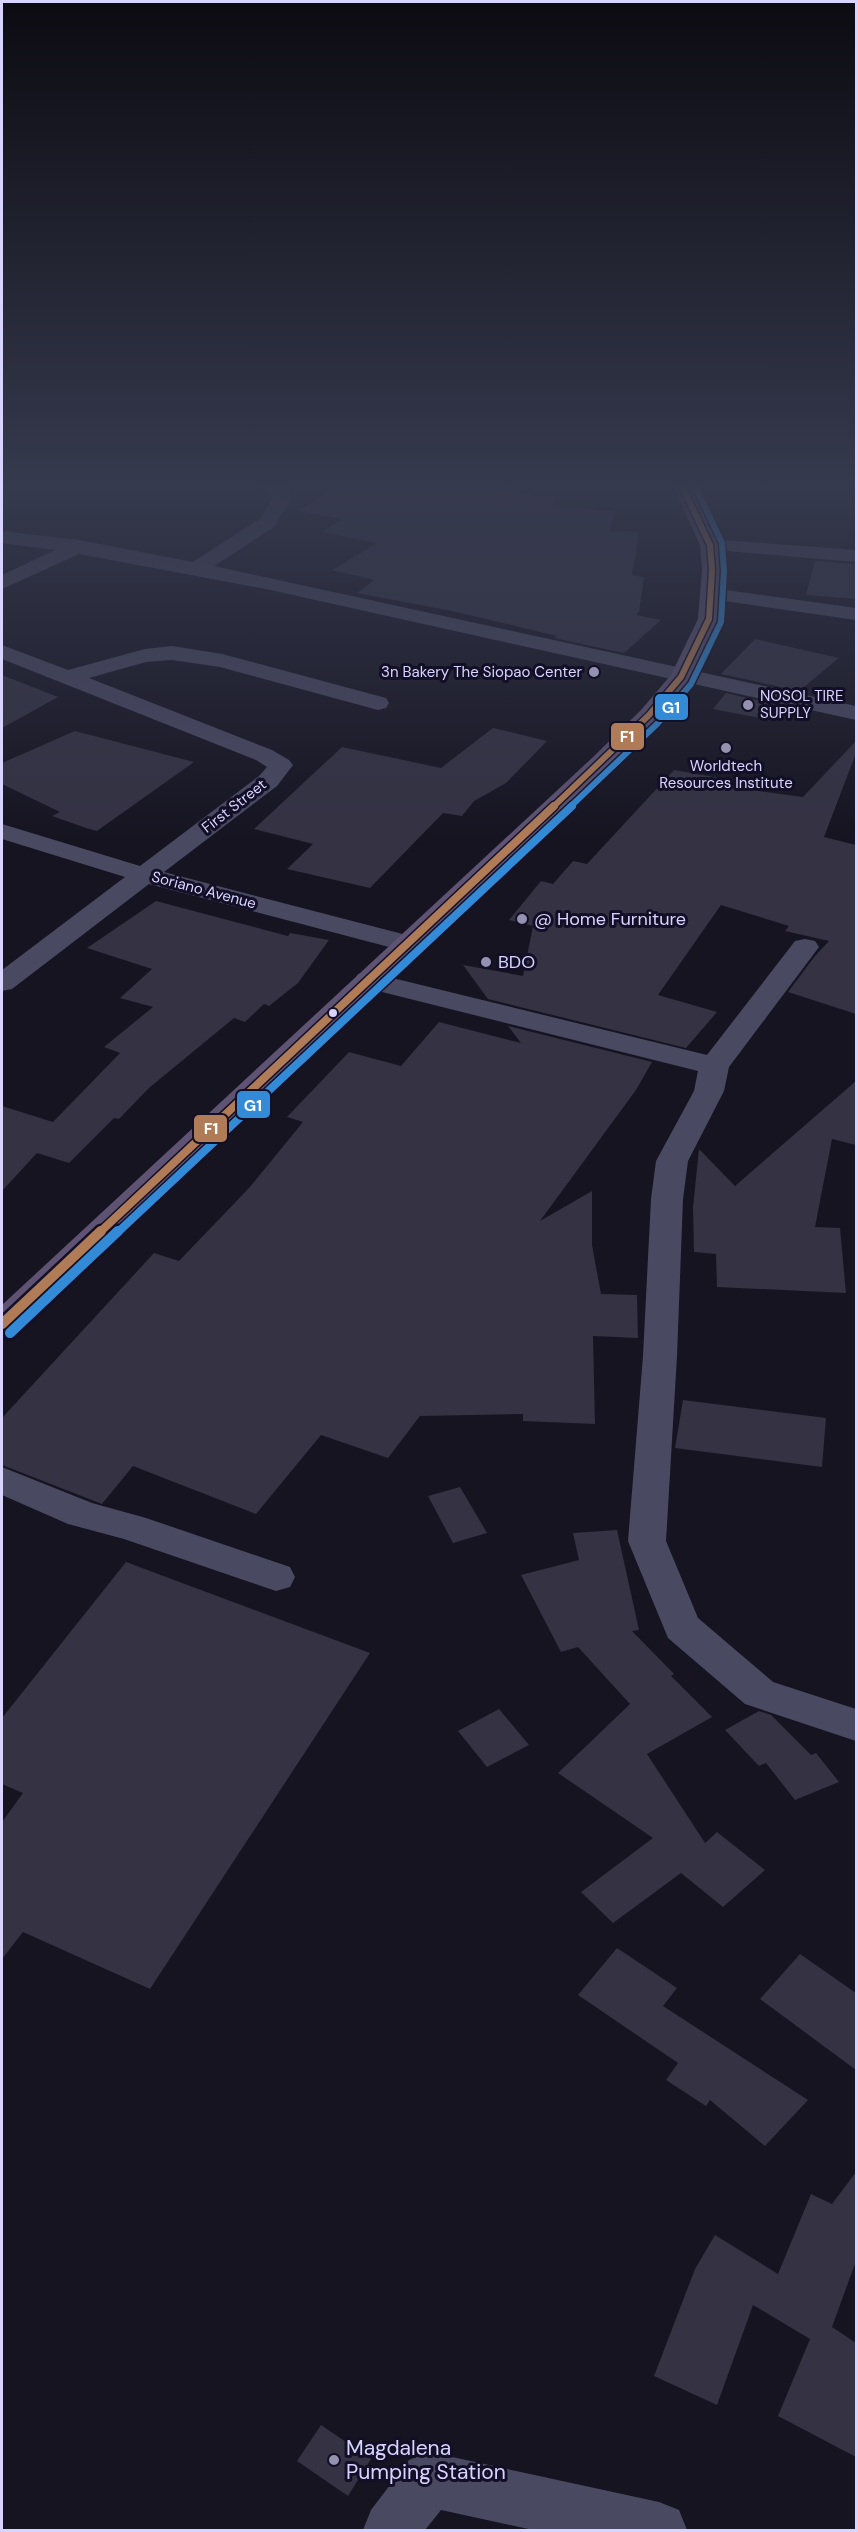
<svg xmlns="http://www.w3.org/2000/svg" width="858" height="2532" font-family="'DM Sans',sans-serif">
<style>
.building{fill:#343243}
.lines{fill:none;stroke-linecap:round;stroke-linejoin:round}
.minor{fill:#4a4962;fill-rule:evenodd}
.major{fill:#5e5373;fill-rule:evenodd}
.bus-1-far2-casing{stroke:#130f26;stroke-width:9}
.bus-1-far1-casing{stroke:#130f26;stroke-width:11}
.bus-1-casing{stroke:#130f26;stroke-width:15}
.bus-2-far2-casing{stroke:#130f26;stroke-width:9}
.bus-2-far1-casing{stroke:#130f26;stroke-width:11}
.bus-2-casing{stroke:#130f26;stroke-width:15}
.bus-1-far2{stroke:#b07c57;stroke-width:6}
.bus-1-far1{stroke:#b07c57;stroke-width:8}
.bus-1{stroke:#b07c57;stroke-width:10}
.bus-2-far2{stroke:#338bd7;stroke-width:6}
.bus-2-far1{stroke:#338bd7;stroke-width:8}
.bus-2{stroke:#338bd7;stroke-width:10}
.poi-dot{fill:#9591b1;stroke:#130f26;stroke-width:2}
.bus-dot{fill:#d9d4ff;stroke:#130f26;stroke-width:2}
.labels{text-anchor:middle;stroke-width:6;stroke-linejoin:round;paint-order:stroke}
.far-poi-label{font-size:15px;fill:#d9d4ff;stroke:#130f26;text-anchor:end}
.far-street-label{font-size:15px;fill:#d9d4ff;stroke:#130f26}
.poi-label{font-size:18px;fill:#d9d4ff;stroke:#130f26;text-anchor:start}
.near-poi-label{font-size:21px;fill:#d9d4ff;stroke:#130f26;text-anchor:start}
.line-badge{stroke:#130f26;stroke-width:2}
.badge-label{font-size:16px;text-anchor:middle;font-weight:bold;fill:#fff}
</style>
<rect width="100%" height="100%" fill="#161421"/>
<path class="building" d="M338,484H479L535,496L555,497L552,508L614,511L610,531L639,532L632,575L644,577L639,612L636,615L661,620L624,653L554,638L557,636L452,611L357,593L374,580L332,570L377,543L322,532L343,519L299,511Z
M815,561L856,564V599L806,595Z
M755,639L839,658L799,691L721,674Z
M2,675L58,697L2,728Z
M726,693L781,706L765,719L713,709Z
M493,728L547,741L506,783L474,801L462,816L443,813L370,888L287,869L313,844L254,829L342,747L441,768Z
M75,731L194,762L97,831L89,829L52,816L60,812L2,784V763Z
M856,741V753L824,837L856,845V1014L788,992L815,956L829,941L785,931L789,926L721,905L658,995L717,1012L686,1048L488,999L463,965L523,976L533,926L509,920L541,881L553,884L573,861L587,864L674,770L725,779L721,786L803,797Z
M156,901L288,936L290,933L329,940L298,983L269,1006L264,1004L245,1022L234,1018L149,1088L119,1119L114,1118L69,1163L37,1153L2,1191V1106L53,1122L120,1053L104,1047L153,1007L120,998L152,969L87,948Z
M439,1022L521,1043L508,1026L652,1062L636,1090L540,1221L592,1191V1245L601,1294L637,1295L638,1338L593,1336L595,1424L523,1421V1414L420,1416L388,1458L321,1435L256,1514L133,1466L102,1504L2,1465V1418L154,1253L179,1261L249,1188L303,1122L287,1117L349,1052L401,1066Z
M856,1081V1145L832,1139L815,1227L840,1228L846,1293L717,1287L716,1254L694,1252L693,1207L699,1149L735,1186Z
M683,1400L826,1418L822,1467L675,1448Z
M460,1487L487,1533L453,1543L428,1496Z
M617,1530L639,1630L632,1631L674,1674L671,1676L712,1717L647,1754L705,1843L717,1832L765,1870L723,1907L681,1873L613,1923L581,1892L653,1838L558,1773L630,1704L578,1647L561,1652L521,1575L579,1560L573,1533Z
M126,1562L370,1653L150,1989L23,1932L2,1959V1822L23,1793L2,1784V1718Z
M499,1709L529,1745L487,1767L458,1731Z
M759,1711L771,1715L811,1755L816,1753L839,1782L795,1800L766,1763L759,1766L725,1730Z
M617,1948L677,1988L663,2006L808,2100L765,2146L710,2100L706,2106L666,2080L678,2063L578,1995Z
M800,1954L856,1993V2070L760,1999Z
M856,2172V2261L832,2327L856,2343V2457L778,2416L810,2339L753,2305L717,2405L654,2376L695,2269L715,2235L778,2274L811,2194L832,2204Z
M321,2425L371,2459L348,2496L297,2461Z"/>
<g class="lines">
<path class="minor" d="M258,484H286L290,500L274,527L214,566L856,706V720L266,589L79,554L2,589V575L55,550L2,543V531L79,540L193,562L260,519L272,500L270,490L260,488Z
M710,539L856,550V562L703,549L700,545L703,541Z
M711,588L856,608V620L704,598L701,594L704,590Z
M2,645L68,670L145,649L172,646L222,654L386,698L389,703L386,708L378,710L220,667L172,660L146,662L89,678L272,750L289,760L293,765L277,786L164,872L418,938L422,944L418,950L408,952L149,884L12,989L2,991V970L125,877L2,839V824L140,866L259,776L267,767L256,760L2,659Z
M805,939L815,941L819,947L729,1067L724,1091L688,1161L683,1199L677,1356L666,1541L698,1618L773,1682L856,1709V1741L745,1704L668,1638L628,1541L643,1356L651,1199L656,1161L694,1091L698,1071L358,986L354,980L358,974L368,972L707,1055L795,941Z
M2,1467L92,1503L146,1518L290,1567L295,1577L290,1587L276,1591L124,1539L68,1524L2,1495Z
M429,2452L659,2502L679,2510L687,2530H533L441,2510L425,2530H363L371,2510L409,2460Z"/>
<path class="major" d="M672,484H690L720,545L722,570L720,619L689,682L657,720L608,768L14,1332L2,1335V1305L592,758L641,710L671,675L698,619L702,570L700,545Z"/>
<g class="bus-1-far2-casing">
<path id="bus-1-far2" d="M553,807L649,715L681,677L709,619L712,570L710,545L681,484"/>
</g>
<g class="bus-1-far1-casing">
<path id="bus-1-far1" d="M99,1233L554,806"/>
</g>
<g class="bus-1-casing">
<path id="bus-1" d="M2,1324L101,1231"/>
</g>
<g class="bus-2-far2-casing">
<path id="bus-2-far2" d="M570,807L657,724L691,684L721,622L724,571L722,543L694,484"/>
</g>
<g class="bus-2-far1-casing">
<path id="bus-2-far1" d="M117,1233L572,806"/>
</g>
<g class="bus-2-casing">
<path id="bus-2" d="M10,1333L118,1231"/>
</g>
<use href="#bus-1-far2" class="bus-1-far2"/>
<use href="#bus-1-far1" class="bus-1-far1"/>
<use href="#bus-1" class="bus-1"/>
<use href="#bus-2-far2" class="bus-2-far2"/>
<use href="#bus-2-far1" class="bus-2-far1"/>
<use href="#bus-2" class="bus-2"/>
</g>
<linearGradient id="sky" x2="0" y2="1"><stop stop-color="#0c0b12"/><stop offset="0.58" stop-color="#363a4e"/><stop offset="1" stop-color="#363a4e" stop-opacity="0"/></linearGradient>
<rect width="858" height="838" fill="url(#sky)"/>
<g class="poi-dot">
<circle cx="594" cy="672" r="6"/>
<circle cx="748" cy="705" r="6"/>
<circle cx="726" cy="748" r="6"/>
<circle cx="522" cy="919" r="6"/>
<circle cx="486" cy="962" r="6"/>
<circle cx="334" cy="2460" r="6"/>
</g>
<circle class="bus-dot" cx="333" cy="1013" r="5"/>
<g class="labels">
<g class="far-poi-label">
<text x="582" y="677">3n Bakery The Siopao Center</text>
<text x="760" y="701" text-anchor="start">NOSOL TIRE<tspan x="760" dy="17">SUPPLY</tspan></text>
<text x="726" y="771" text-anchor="middle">Worldtech<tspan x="726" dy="17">Resources Institute</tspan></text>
</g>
<g class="far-street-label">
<text transform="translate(234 806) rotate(-38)" y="5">First Street</text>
<text transform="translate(204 890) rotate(15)" y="5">Soriano Avenue</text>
</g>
<g class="poi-label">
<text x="534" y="925">@ Home Furniture</text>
<text x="498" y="968">BDO</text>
</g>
<g class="near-poi-label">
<text x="346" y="2455">Magdalena<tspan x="346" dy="24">Pumping Station</tspan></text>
</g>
</g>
<g class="line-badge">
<rect x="654" y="693" width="35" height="28" rx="6" fill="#338bd7"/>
<rect x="610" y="722" width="35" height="29" rx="6" fill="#b07c57"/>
<rect x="236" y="1090" width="35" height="29" rx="6" fill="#338bd7"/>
<rect x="193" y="1114" width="35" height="29" rx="6" fill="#b07c57"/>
</g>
<g class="badge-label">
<text x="671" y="713">G1</text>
<text x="627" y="742">F1</text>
<text x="253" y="1111">G1</text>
<text x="211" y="1134">F1</text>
</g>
<rect width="858" height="2532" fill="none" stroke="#d9d4ff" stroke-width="6"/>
</svg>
